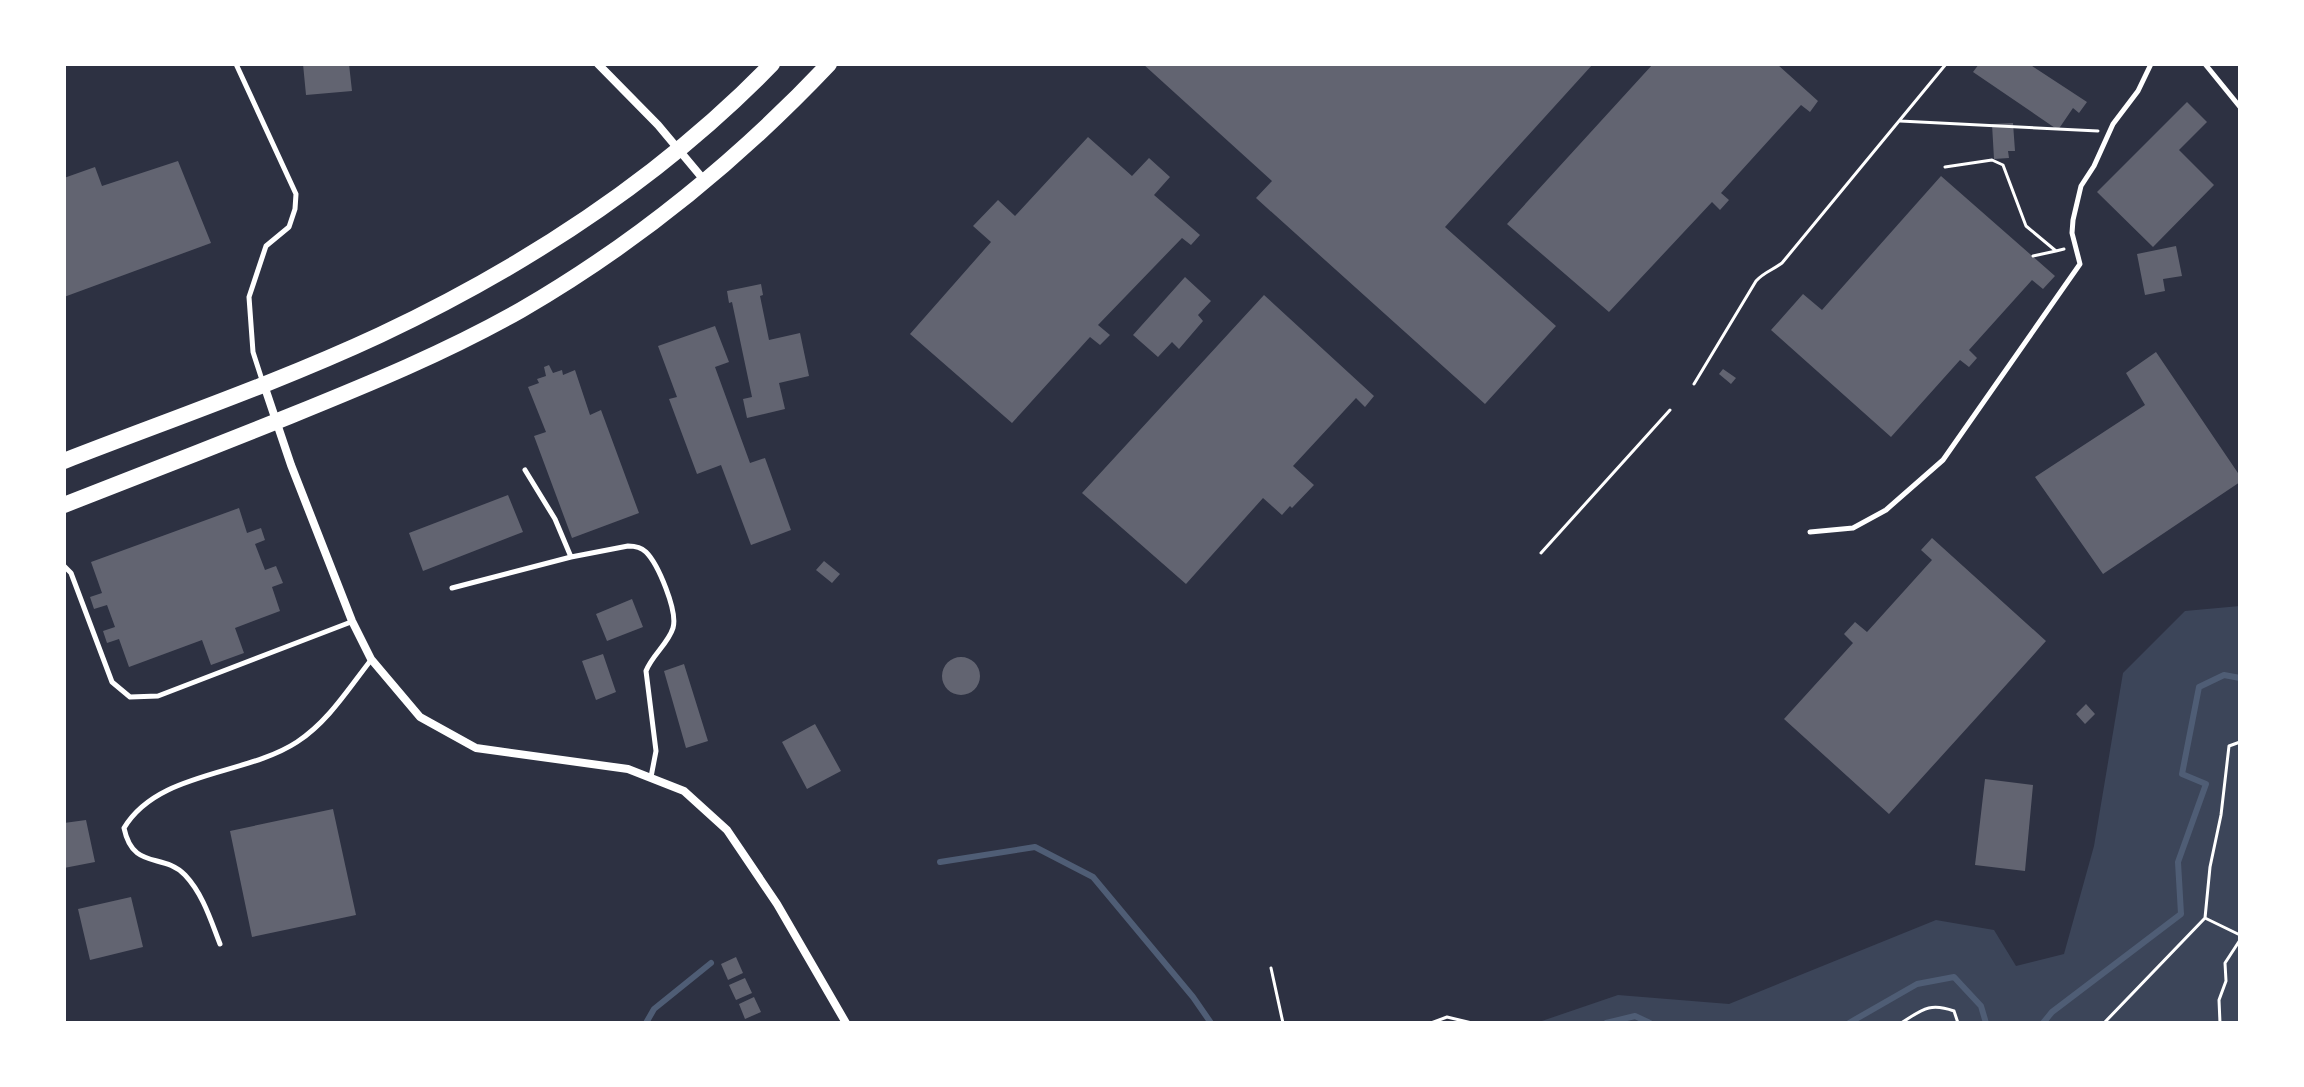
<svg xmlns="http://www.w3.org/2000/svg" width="2304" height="1087" font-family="Figtree,sans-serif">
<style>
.green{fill:#3c4559}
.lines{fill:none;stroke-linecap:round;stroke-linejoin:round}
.stream{stroke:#4f5d75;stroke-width:6}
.building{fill:#626471}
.path{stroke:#fff;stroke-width:3}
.service{stroke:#fff;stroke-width:5}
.minor{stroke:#fff;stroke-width:8}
.trunk{stroke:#fff;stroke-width:16}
</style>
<rect width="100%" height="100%" fill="#2d3142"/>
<path class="green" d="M2240,606V1023H1536L1618,995L1729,1004L1936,920L1994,930L2016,966L2064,954L2094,846L2123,673L2185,611Z"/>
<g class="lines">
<path class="stream" d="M940,862L1035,847L1093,877L1193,997L1211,1023
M646,1023L654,1009L711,963
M1606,1023L1635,1016L1650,1023
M1849,1023L1917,984L1954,977L1981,1006L1986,1023
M2043,1023L2052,1012L2181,914L2178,862L2206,784L2182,774L2199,687L2224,675L2240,678"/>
</g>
<path class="building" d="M303,64H349L352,91L306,95Z
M1143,64H1593L1445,227L1556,326L1485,404L1256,198L1272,181Z
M1653,64H1777L1818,101L1810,112L1801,105L1721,193L1729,200L1720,210L1712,202L1609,312L1507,224Z
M1979,64H2029L2087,102L2079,113L2073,108L2058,130L1973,72Z
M2187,102L2207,122L2179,150L2214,185L2153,247L2097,192Z
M2013,123L2015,151H2008L2009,158L1994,159L1992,124Z
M1088,137L1132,176L1149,158L1170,177L1154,195L1200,235L1191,245L1182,238L1098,325L1110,335L1100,345L1090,337L1012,423L910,334L991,242L973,226L998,200L1015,216Z
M178,161L211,243L64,297V178L95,167L102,186Z
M1941,176L2055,276L2043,289L2032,280L1969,350L1977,358L1969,367L1960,360L1891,437L1771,330L1803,294L1822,310Z
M2176,246L2182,276L2163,279L2165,291L2145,295L2137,254Z
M1185,277L1211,301L1198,315L1203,321L1179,349L1172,342L1158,357L1133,335Z
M761,284L763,295L760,296L769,340L800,333L809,376L779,383L785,409L747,418L743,399L752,397L732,302L729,303L727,291Z
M1264,295L1374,396L1365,407L1356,398L1293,466L1314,485L1292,508L1290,506L1282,515L1263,498L1186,584L1082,493Z
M715,326L729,362L715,367L750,463L765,458L791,530L751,545L721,465L697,474L669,399L677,397L658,346Z
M2156,352L2240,476V482L2103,574L2035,477L2145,405L2126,373Z
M549,365L553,373L562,370L563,375L575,370L590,415L601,410L639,513L572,538L534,436L546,432L528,387L539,383L537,379L546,376L544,367Z
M1723,369L1736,378L1731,384L1719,374Z
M508,495L523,532L423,571L409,533Z
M239,508L247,533L261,528L265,540L255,544L265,570L276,566L283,583L272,587L280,611L235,628L244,653L211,665L202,640L129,667L119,639L107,643L103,631L115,627L107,605L94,609L90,597L102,593L91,562Z
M1932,538L2046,641L1889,814L1784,719L1853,643L1844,634L1855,622L1867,632L1932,560L1921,550Z
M824,561L840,574L832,583L816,570Z
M632,599L643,627L607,641L596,614Z
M603,654L616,692L596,700L582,661Z
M942 676a19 19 0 1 1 38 0a19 19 0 1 1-38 0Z
M684,664L708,741L686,748L664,671Z
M2086,704L2095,714L2085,724L2076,714Z
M815,724L841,771L807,789L782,742Z
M1985,779L2033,785L2025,871L1975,865Z
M333,809L356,915L252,937L230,831Z
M86,820L95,862L64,868V823Z
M131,897L143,947L90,960L78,909Z
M736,957L743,973L728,980L721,964Z
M745,978L752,993L736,1000L729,985Z
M754,997L761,1012L745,1019L739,1004Z"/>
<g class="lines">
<path class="path" d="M1900,121L2098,131
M1945,167L1992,160L2003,165L2026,226L2056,251L2064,249
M2033,256L2056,251
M1694,384L1756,281C1764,272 1773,270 1782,263L1946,64
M1541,553L1670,410
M2205,918L2240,935
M1271,968L1283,1023
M1431,1023L1447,1017L1472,1023
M1901,1023C1922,1010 1929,1002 1954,1011L1958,1023
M2104,1023L2205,918L2210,867L2221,815L2229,746L2240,742
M2220,1023L2219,1000L2226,981L2225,963L2240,940"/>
<path class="service" d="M236,64L296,194L295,209L289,227L266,246L249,297L253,352L263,383
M2205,64L2240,107
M525,470L555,519L571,557
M1810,532L1853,528L1886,510L1943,460L2080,264L2072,233L2073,220L2081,186L2094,166L2113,124L2138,91L2151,64
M64,566L71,573L112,682L130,697L158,696L351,622
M452,588L571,557L628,546C635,546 641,547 646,552C658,564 678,611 673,628C668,644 652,655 646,671L656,751L651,777
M220,944C211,921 203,894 185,875C163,852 133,871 124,828C158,771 245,776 297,742C328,722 349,688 371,660"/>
<path class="minor" d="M598,64L658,125L704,180
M264,385L291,465L352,621L371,659L420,717L476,748L628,769L684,791L727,830L777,904L846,1023"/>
<path class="trunk" d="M64,461C169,420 277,383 380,335C524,267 660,179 772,64
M64,505C139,476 215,446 290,416C369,384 447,352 521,310C635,244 739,159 829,64"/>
</g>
<rect width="2304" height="1087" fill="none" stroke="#ffffff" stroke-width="132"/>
</svg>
